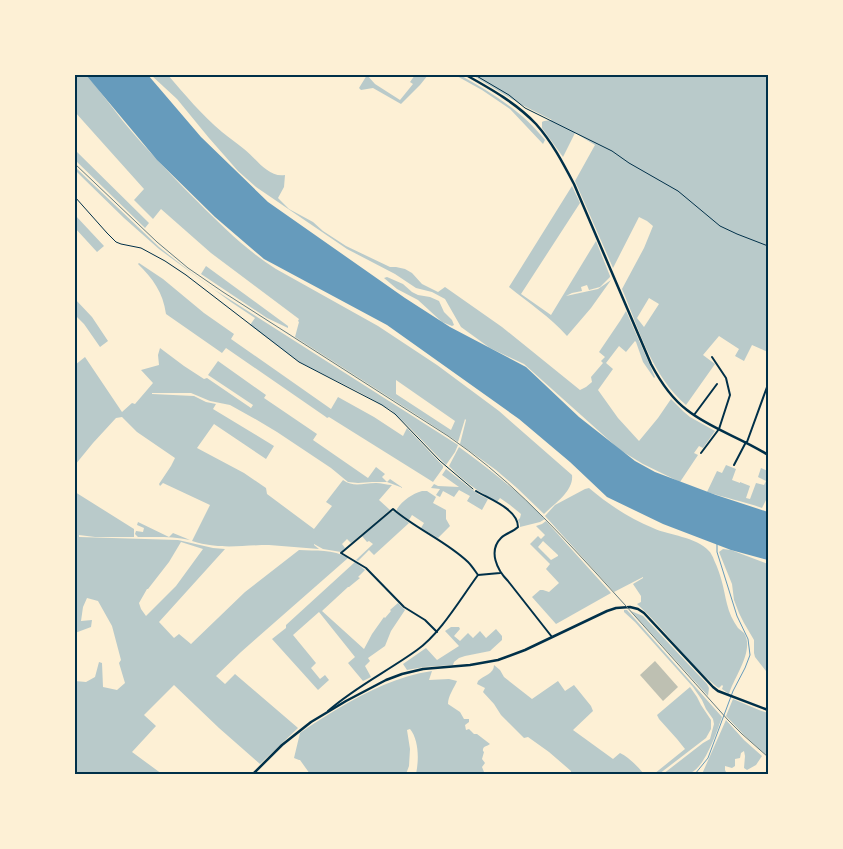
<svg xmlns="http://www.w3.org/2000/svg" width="843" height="849" font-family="Jost,sans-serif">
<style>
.green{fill:#b9caca;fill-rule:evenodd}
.water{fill:#669bbc}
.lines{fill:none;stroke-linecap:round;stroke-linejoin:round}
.stream{stroke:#669bbc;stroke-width:1}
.building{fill:#bec0b2}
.path{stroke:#003049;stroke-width:1}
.minor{stroke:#003049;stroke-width:2}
.tertiary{stroke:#003049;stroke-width:2.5}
.secondary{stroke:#003049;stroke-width:2.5}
.rail{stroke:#657d81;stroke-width:1}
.neatline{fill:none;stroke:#003049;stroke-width:2}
</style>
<rect width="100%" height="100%" fill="#fdf0d5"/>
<path class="green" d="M75,75H86C99,89 110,105 122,120C146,149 171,175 198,202C222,226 246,250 276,269L378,326L437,365L499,411L572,475C574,491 554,504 544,514L517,488L496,470L460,444L466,420L465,419L458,442L420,417L295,337L299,322L298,321L299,319L211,253L161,209L153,219L134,200L144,189L75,112ZM396,380L455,421L451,430L396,394Z
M151,75H168C185,95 202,115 222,132C229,138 237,143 244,149C256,158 268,178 285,175L284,187L278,198L289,209L313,222L323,231L346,246L390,267H396L405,269L412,273L422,284L438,292L445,287L502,327L580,390L586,387L592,382L591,377L603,363L601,361L605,357L599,352L620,321L626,311L655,377L654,378L643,362L636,342L635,341L626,352L619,346L606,363L613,369L598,390L618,418L639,441L658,418L671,399L684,412L690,417L715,431L703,448L699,446L694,453L698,455L680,482L643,464L620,450L524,364L490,348L461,327L445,299L432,292L416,288L395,274L347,249L256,187L238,171L209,138L177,99Z
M367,75L375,84L400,100L413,84L410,82L415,75H428L420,85L401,104L373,88L361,90L359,88Z
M455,75H460C492,93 522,111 545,140L543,144L510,109L482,90Z
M472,75H768V352L752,345L744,361L735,356L739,349L719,336L703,355L715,364L686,405C652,376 639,329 622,289L644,248L653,226L647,221L639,217L613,268L575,181L595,145L575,133L563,157L542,128V122L544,121L552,120L520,104ZM649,298L659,304L644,327L637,318Z
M75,150L149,223L145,228L75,160Z
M75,167L159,247L192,273L215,290L458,445L455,452L446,465L445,464L409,427L391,410L359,392L299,362L250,325L255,318L231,302L159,249L124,218L83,178L75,170Z
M572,186L580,203L521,294L551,315L596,241L610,276V277L600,287L589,290L587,285L581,287L582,291L572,293L566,296L598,289L611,280L591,308L567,336C550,317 529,303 509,287Z
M75,215L104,246L97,252L75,228Z
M139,263L163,279L204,313L234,334L231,339L331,409L338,397L374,417L403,436L407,428L408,429L443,466V468L433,482L329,417L327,418L326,417L226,348L222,353L166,314C163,292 153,279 138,264Z
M206,266L288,326V328L267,318L201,274Z
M387,277L403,284L412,292L418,295L430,297L439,301L444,312L452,320L454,325L452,326L442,322L418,300L397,289L384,278Z
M75,299L92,317L108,341L100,347L84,324L75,315Z
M160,348L184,366L204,379L207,378L251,408L253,405L208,375L218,361L266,395L264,398L317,434L313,440L368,478L376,467L385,474L382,477L387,482L390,479L403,488L387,482H372L358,483L348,482L331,468L277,432L257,420L230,405L210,401L191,393H152V394L194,396L206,402L216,404L213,409L274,446L266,459L214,424L197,448L244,473L266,488L267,494L314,529L332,506L326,502L343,480C354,488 363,483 376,483C381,483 387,485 392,485L379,500L390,510L351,543L347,539L342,544L345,548L341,552L323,549L314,544V545L319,549C302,548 286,546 269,545C241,545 221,550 192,541L210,505L163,483L160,486L159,484L171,466L175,458L137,432L122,417L116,418L93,443L75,465V365L85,357L122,412L132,403L135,404L153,383L141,370L159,365L158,355Z
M459,447C489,469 519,492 545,519L540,522L520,527V524L518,520L520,518L521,514L510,505L500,498L497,502C479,492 463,481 449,466Z
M726,465L736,469L732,480L740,483V482L750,486L746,498L750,499L756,483L764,485L766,481L758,477L761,468L768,471V483L767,486L768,496L762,508C743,501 725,498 707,492L717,471L722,473Z
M446,469L478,494L488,499L482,510L467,501L470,496L459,490L454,497L443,491L440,497L436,495L440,489L431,488L434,484L438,486L459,487L442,475Z
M589,488C608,504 630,519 653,528C670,536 695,536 709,551C711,553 713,557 714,560C722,577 723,587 727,604C729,613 733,621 738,628C740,630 742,631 744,633C755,650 734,677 729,694L722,689L723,686L722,685L719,688L717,687C687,663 666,630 637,604L641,602V596L633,584L643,578V577L614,592L545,516L555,505L585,489Z
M422,491H427L436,497L433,503L446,510V519L450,526L438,538L421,528L424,523L412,515L409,520L397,511V509C403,500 412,494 422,491Z
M75,492L134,529V537H95L79,535V537L178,540L213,548L225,549L159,622L174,638L179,634L191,644L245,592L299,550C316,551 333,549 348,558L241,652L216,676L225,684L235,674L298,728L260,764L219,728L174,685L144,715L156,726L132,752L162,774H75V681L86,682L95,677L99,662L102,663L103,687L117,690L125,683L119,663L121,660L112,626L98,601L87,598L83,607L81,621L92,620L91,627L75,633ZM181,542L203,549L176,586L146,616L141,609L139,603L147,589H148L169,562Z
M394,511L409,523L374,555L369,550L358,561L356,560L373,544L369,541L367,542L362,536L387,515L391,512Z
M546,521L611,593L556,624L532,597L540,590H543L549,592L559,583L546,569L550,564L530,544L538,536L541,539L545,535L536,526L542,524ZM543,541L558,555V556L551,560L538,547Z
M138,522L169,537L173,533L190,540C173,536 155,537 138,537L135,534L136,531L143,532L144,528L137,525Z
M723,549L731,550L768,564V671H766L755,657L754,653V640L744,623L739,613L734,600L732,584L719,552Z
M355,562L365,570L358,577L360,578L349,587H348L322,611L364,649L372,634L384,617L385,618L391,611L390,610L398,603L405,610L391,631L385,646L368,658L370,661L365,666L371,677L363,681L348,663L355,657L319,612L293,635L316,663L311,668L320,679L325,675L329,680L318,690L272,639L286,628V625Z
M624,610H627L722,717C717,731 705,768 690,773C683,776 671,774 663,774L703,743L710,739L714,724L713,719L706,709L702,700L693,687L635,622L624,612Z
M631,611L643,616L707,684L709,688L708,696Z
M451,627H459L460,629L454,636L460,641L468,633L473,638L480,631L486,638L496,629L502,636V640L490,651L465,656L459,658L454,662L453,665L424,667L407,670L403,664L426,648L437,660L459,646L445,631Z
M494,665L500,670L504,677L532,699L558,681L565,691L574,685L591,706L593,711L573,730L613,759L620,753C630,758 637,766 644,774H571V771L549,752L528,737L524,738L501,715L494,704L483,692L485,688L477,684L478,681C484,675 494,674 494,665Z
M432,671L429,680L449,679L457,681C454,688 448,696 448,704L460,712L464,719H469V722L465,725L466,730L469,729L474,734H477L490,744C488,746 482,746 483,751L484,752L482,759L485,763L482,767L484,772L488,774H416C419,760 419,740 410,729L407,730L410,749L409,766L406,774H310L300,760H299L294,758L300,733C312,724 326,716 339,708C368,691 398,676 432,671Z
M690,687L697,697L701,705L711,720V729L706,738L659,774H654L685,749L677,739L659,719L657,715Z
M733,699L759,710L768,713V757L744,735L726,716Z
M726,720L744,740L762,756L756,765L747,770L744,768L745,756L744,751L741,753L740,758L735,759V766L732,768L725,766V770L727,774H702Z"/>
<path class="water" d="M86,75H148L201,137L268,202L405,298L450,327L526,367L579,417L635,461L655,472L716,495L768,512V560L731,550L663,524L607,497L570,462L519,419L387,325L264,259L215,217L157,160Z"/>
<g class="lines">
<path class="stream" d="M695,774L708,758L733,691L745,668L750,655L748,639L737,616L717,552V544"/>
</g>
<path class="building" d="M655,661L678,687L663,701L640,675Z"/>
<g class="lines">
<path class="path" d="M475,75L509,95L525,108L612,151L629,163L678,191L720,226L737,234L768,246
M75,197L107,233L116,242L121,244L141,248L165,261L186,275L299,362L382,405L395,414L440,461L473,489"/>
<path class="minor" d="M694,415L717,384
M747,442L767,387
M701,453L719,429L730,395L726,378L712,357
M734,465L746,442
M476,491C489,499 518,509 518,527C513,532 506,533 501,538C488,551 497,570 508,581L552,637
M437,632L425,620L404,607L366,568L341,553L393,509C416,529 446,541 468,562C472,566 475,571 478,575
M328,711C355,687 388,671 417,650C440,634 461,598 478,575L500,573"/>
<path class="tertiary" d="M253,774L282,745L311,722L346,701L386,680L402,674L423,669L470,665L498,660L525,650L607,611L616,608L630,607L638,609L644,613L713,687L718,691L768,710"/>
<path class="secondary" d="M466,75C491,89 516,103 536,124C552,142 563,163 574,184L651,364C660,381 671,398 687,410C711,429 742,438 768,455"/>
<path class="rail" d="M75,164L157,242L188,268L223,292L448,436C505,475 549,522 596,573C640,621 684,671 728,720L742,734L768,757"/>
</g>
<rect width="843" height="849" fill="none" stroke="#fdf0d5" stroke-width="152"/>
<rect x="76" y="76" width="691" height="697" class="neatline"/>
</svg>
